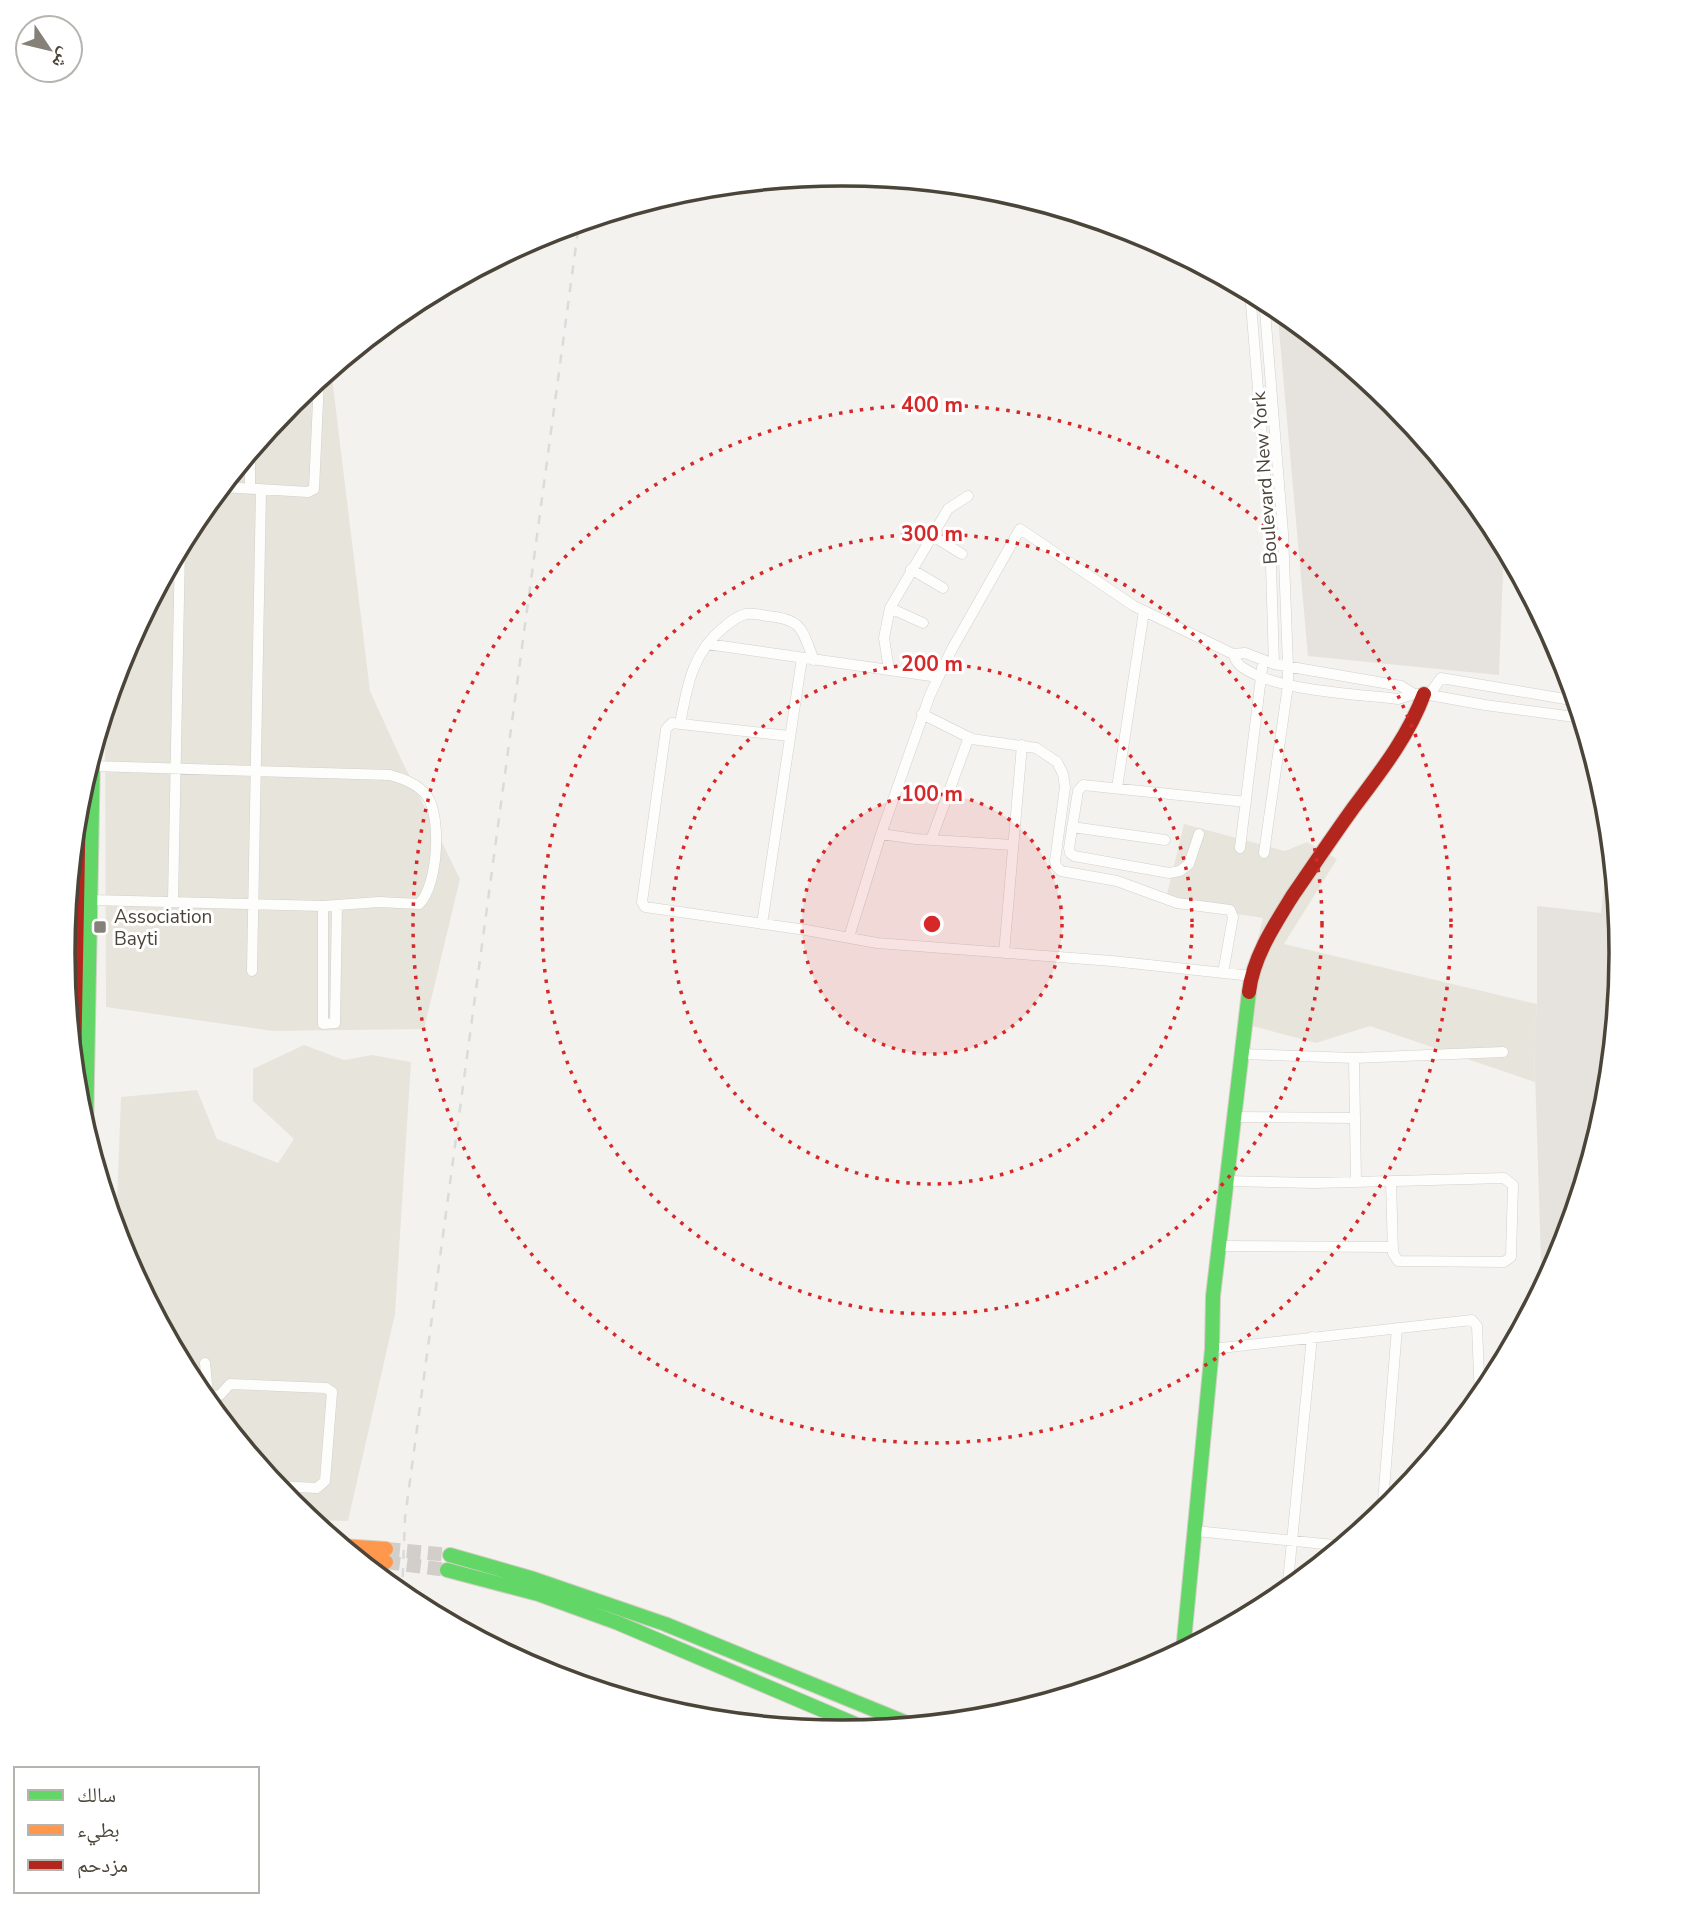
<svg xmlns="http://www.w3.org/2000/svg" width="1685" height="1907" font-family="'Nunito Sans','Noto Naskh Arabic',sans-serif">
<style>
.residential{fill:#e7e4dc}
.industrial{fill:#e6e2de}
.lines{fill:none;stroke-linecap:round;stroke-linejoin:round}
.secondary-tunnel{stroke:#d2cfca;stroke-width:14;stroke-dasharray:14 7;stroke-linecap:butt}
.street-casing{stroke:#d2d0cb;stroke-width:11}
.fast-casing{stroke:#d3cfc5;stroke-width:16}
.slow-casing{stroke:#d3cfc5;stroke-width:16}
.jam-casing{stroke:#d3cfc5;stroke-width:16}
.street{stroke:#fdfdfc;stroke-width:10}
.fast{stroke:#63d668;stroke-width:14}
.slow{stroke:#ff974d;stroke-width:14}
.jam{stroke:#b3261e;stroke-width:14}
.rail{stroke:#dbdbda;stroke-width:2.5;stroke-dasharray:9 9;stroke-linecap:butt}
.ring{fill:none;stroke:#d62828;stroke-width:3.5;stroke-dasharray:3.5 7}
.poi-dot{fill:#868178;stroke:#fff;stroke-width:2.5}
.labels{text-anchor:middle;stroke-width:6;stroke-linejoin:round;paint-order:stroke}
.street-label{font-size:19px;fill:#4b4439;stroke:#fff}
.poi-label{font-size:19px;fill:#4b4439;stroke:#fff;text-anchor:start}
.rim{fill:none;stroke:#4b4439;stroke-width:3.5}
.centre{fill:#d62828;stroke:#fff;stroke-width:3.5}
.ring-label{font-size:21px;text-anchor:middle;font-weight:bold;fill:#d62828;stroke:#fff;stroke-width:6;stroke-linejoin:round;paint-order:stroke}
</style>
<rect width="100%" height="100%" fill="#f4f2ee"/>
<path class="residential" d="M331,369L370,691L401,759L460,879L424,1029L273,1031L106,1007L105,712L122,655L195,520L292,402Z
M1184,824L1285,851L1307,842L1337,859L1284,944L1537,1004L1534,1042L1535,1082L1370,1026L1316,1043L1237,1022L1263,918L1165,903Z
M304,1045L344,1060L372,1055L411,1062L395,1314L348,1521L310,1520L291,1504L194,1386L122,1251L116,1231L121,1097L197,1090L217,1139L278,1163L294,1139L253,1101V1069Z"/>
<path class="industrial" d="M1277,307L1394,403L1491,521L1504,546L1499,675L1308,656Z
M1610,832L1622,954L1607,1106L1563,1252L1542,1291L1534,1042L1537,1004V906L1601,913Z"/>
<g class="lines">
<path class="secondary-tunnel" d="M386,1549L450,1555
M386,1562L447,1570"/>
<g class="street-casing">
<path id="street" d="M1250,292L1270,534L1274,664
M1264,299L1283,533L1288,666V685L1264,853
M222,487L308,492L314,489L319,379
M250,489V452
M931,535L962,554
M911,569L943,588
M890,608L923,623
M707,644L938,677
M1233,654C1235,659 1237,664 1242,667C1275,691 1356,694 1398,699L1414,694H1424L1485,705L1582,718
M889,670L884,638L890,608L948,509L968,496
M1429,695L1441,678L1577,701
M922,714L972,739L1036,748L1057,762L1063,774L1065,787L1055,861L1056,866L1061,871L1117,881L1177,903L1230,910L1233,917L1223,973
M680,724C687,687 692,653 723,628C730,622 737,616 746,614C753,613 761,615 768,616C804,620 801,629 814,660
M790,736L672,723L666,729L642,902L645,907L806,930L877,943L1112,961L1252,976
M1117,788L1144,611
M1072,827L1165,840
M881,834L916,839L1013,845
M1199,834L1189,864L1180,871L1169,873L1074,856L1070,853L1069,848L1078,791L1083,785L1246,802
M931,840L969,737
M1240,848L1263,661
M91,900L323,906L379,902L419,904C438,886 442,817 427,796C418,784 404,779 390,775L92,766
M173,900L180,547
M323,906V1024L335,1023L337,905
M762,924L802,658
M849,937L881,834L930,695L952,649L1020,529L1134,606L1233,654L1245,653L1274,664L1401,686L1414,694
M63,949H81
M1004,953L1022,745
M252,971L261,489
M1241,1054L1354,1058L1503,1052
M1354,1058L1356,1182
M1234,1117L1355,1118
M1226,1181L1314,1183L1391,1181H1396L1504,1178L1513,1185L1511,1257L1504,1262L1398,1261L1393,1253L1391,1181
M1219,1246L1393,1247
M1212,1349L1472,1320L1477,1326L1480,1399
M205,1363L209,1404
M208,1397L220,1395L230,1384L326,1388L332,1392L325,1481L317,1488L276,1486
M1382,1514L1397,1328
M1196,1531L1344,1546
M1287,1592L1312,1337"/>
</g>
<g class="fast-casing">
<path id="fast" d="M86,1132L93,753
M450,1555L534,1579L665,1624L914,1726
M447,1570L538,1594L618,1623L869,1730
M1183,1651L1212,1349L1213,1296L1249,992"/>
</g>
<g class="slow-casing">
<path id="slow" d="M341,1546L386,1549
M359,1560L386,1562"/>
</g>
<g class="jam-casing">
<path id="jam" d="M1249,992C1253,957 1275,924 1293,895C1313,866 1333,836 1354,807C1381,771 1408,737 1424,694
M74,1069L79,797"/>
</g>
<use href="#street" class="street"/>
<use href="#fast" class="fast"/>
<use href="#slow" class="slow"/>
<use href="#jam" class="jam"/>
<path class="rail" d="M402,1595L405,1518L579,223"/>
</g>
<circle cx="932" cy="924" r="130" fill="#d62828" fill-opacity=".12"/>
<g class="ring">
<circle cx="932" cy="924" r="130"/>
<circle cx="932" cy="924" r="260"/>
<circle cx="932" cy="924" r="390"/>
<circle cx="932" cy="924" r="519"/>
</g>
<rect class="poi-dot" x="93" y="920" width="14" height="14" rx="3.5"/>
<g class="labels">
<g class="street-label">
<text transform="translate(1264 478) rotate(-94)" y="7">Boulevard New York</text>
</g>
<g class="poi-label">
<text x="114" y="923">Association<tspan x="114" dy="22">Bayti</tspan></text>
</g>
</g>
<path d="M0 0H1685V1907H0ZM75 953a767 767 0 1 1 1534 0a767 767 0 1 1-1534 0Z" fill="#fff" fill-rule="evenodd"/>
<path class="rim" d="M75 953a767 767 0 1 1 1534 0a767 767 0 1 1-1534 0Z"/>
<circle cx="932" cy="924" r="10" class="centre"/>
<g class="ring-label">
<text x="932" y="412">400 m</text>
<text x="932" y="541">300 m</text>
<text x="932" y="671">200 m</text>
<text x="932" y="801">100 m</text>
</g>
<rect x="14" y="1767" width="245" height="126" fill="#ffffff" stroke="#b7b4b0" stroke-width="2"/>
<rect x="28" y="1790" width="35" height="10" fill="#63d668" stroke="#b7b4b0" stroke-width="2"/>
<text x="77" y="1802" font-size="21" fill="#4b4439">سالك</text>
<rect x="28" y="1825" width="35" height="10" fill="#ff974d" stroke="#b7b4b0" stroke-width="2"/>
<text x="77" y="1837" font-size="21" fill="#4b4439">بطيء</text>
<rect x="28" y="1860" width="35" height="10" fill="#b3261e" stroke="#b7b4b0" stroke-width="2"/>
<text x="77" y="1872" font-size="21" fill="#4b4439">مزدحم</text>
<g transform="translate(49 49) rotate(125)"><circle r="33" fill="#ffffff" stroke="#b7b4b0" stroke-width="2"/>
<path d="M0-5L12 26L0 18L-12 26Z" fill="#868178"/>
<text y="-10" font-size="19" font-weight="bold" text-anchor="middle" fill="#4b4439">ش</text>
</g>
</svg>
